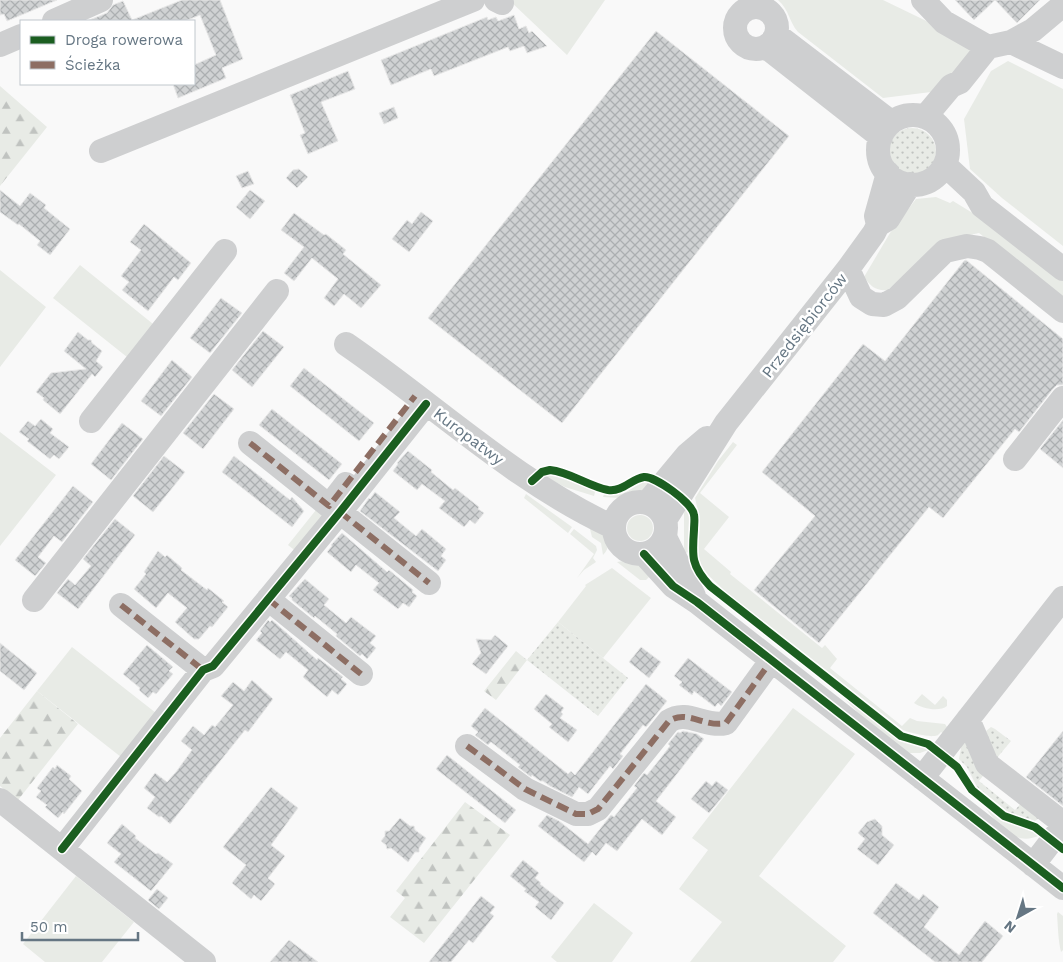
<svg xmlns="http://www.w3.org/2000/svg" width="1063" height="962" font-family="'Work Sans',sans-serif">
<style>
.grass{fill:#e8ebe6}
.forest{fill:url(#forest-firs)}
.garden{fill:url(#garden-dots)}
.building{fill:url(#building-cross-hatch);stroke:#e8e8e8}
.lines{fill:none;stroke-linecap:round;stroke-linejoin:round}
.minor{stroke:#cecfd0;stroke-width:24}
.quiet{stroke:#8d6e63;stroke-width:6;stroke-dasharray:12 6;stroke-linecap:butt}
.cycleway-casing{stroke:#fff;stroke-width:11}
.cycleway{stroke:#1b5e20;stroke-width:8}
.labels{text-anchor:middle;stroke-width:5;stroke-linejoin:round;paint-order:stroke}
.street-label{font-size:16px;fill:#657683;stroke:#fff}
</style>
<defs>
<pattern id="forest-firs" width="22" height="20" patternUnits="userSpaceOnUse" patternTransform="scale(1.25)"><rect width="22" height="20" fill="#e8ebe6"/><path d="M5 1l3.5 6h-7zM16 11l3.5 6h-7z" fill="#c0c3c0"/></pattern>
<pattern id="garden-dots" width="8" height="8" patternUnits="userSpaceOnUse" patternTransform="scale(1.25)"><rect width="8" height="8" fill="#e8ebe6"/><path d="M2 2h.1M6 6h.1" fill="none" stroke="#c0c3c0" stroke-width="1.8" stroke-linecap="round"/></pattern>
<pattern id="building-cross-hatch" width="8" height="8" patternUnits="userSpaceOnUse" patternTransform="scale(1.25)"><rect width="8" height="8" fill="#d0d2d3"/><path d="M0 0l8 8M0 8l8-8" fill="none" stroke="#acafb1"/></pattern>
</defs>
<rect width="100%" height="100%" fill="#f9f9f9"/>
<path class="grass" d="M509,0H605L567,55Z
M778,0H883L976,45L938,94L931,92L883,98L798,32C789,22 790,11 778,0Z
M1008,61L1063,89V246L1002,198L970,169L964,119L991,71Z
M936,197L950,203L953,201L989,223L1063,281V298L979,233L942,241L888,290C876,291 871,287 864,277L890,233L916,199Z
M80,265L158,328L132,361L53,298Z
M0,270L46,307L0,367Z
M0,432L56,475L0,546Z
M733,442L737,445L700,493L729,517L704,549L731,572L730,574L822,648L825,645L837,659L830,668L902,726L910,718L917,721L945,724L947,727L945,735L941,732C938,735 938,736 933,736C929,737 907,732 903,730L727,593L708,575L700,564L698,546L700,519L695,498L718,461Z
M546,473H554L596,488L594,496L565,487L541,475Z
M643,480L651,481L643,492L621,498L603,497L605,491L618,492Z
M526,494L572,527L568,533L524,498Z
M320,505L325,519L298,553L288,545Z
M686,506C696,518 690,537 690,551L684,554V513Z
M627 528a13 13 0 1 1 26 0a13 13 0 1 1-26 0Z
M592,525C602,532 615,543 603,555L601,543L592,537L590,529Z
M574,529L596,546L597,550L593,558L596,562L584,570L577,578L594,554L570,534Z
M623,561L640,564L652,574L646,580H640L617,562Z
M612,568L651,598L603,658L558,622L586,586L585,585Z
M72,647L156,713L121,757L37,691Z
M832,685L900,738C910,744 921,743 931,749L920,753H908L860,715Z
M922,694L935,705L943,696L947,700V706C940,712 922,709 914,703Z
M793,708L855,754L759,876L846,946L833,962H690L722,922L679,889L708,850L692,838Z
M977,798L1006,820L1031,829L1040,835C1010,850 993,815 977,798Z
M76,876L134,922L102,962H45L23,944Z
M594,903L633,933L612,962H557L551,957Z
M1058,912L1063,916V950L1061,952C1058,939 1058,927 1057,914Z"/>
<path class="forest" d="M0,86L47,127L0,186Z
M516,651L527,660L496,700L484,691Z
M37,691L78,724L18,800L0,786V738Z
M465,802L510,835L424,943L390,917L405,898L396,891Z"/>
<path class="garden" d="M888 152a24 24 0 1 1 48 0a24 24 0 1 1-48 0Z
M558,622L628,678L598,716L527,660Z
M991,727L995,729L1011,741L996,759L986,731Z
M965,740L986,772L979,781L1015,810L1023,801L1042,816L1035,821L1008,812L977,787L967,767L959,759L961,748L958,745Z"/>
<path class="building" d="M0,0H57L7,21L4,14L0,15Z
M182,0H220L243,59L222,68L226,78L178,98L173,84H194V65L216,55L200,15L185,21H87L107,13L113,5L123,1L132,20Z
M955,0H1040L1017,23L995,0L974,20Z
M514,15L519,29L526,26L529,33L532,31L547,46L527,53L524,46L510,51L508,47L434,76L431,69L391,85L381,60L487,17L488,20L496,17L498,21Z
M656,31L789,136L562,423L428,318Z
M348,71L355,89L321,102L338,141L308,154L300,135L305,133L290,95Z
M394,107L398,118L384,124L379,113Z
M299,169L308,177L297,188L286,178L293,170Z
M248,171L254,184L242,188L236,176Z
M0,190L20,206L30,193L46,205L44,208L70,229L50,255L37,245L40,241L19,224L18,225L0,212Z
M250,190L265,201L250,219L236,207Z
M421,212L433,221L409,252L392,239L407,220L412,224Z
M294,213L324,235L326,234L346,250L343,254L381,285L361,308L344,294L334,306L324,298L338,279L312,258L294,281L284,273L304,247L281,230Z
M144,224L191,263L178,280L174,277L148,311L122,290L129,282L121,276L141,250L130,242Z
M966,260L1063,339V385H1057L1052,390L1019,432L1015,429L943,518L929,507L819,643L754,590L815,516L762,472L863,344L885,361L964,261Z
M221,298L242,313L210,353L190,338Z
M263,331L284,347L252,387L232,370Z
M78,332L88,340H91L92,343L102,351L96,361L103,367L95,377L92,374L60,414L43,400L44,398L36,392L51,373L86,369L64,351Z
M172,360L192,377L161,416L141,401Z
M304,368L374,423L359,441L290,386Z
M214,394L234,409L203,449L183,433Z
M272,409L342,464L329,480L259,425Z
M41,419L53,429L50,433L69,447L59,459L54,455L50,459L27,441L29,439L19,432L28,421L35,426Z
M1063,420V468L1040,449Z
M122,423L143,439L111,480L91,464Z
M408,451L432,470L431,472L453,490L455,488L479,507L478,509L484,513L475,524L470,520L464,527L439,508L445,501L422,484L417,490L393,471L398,464L397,463Z
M164,456L185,472L153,512L133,496Z
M234,456L290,500L292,497L304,511L292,527L222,472Z
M73,486L93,502L62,542L54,536L38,557L46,563L35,576L15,560Z
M375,492L400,512L394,518L416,536L422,529L446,549L441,556L446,560L438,571L360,511L369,498L370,499Z
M115,519L135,535L78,609L57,593L68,579L75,585L91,566L83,559Z
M342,533L387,572L389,570L413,590L412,592L417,596L409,607L403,603L398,609L373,590L379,583L356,565L351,572L327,552L332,546L331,545Z
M158,551L165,557L167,555L182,568L181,570L207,590L208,588L224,601L222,602L228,607L212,627L210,626L199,639H194L175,622L187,608L168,593L156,608L134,589L146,574L144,572Z
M305,579L329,599L324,605L346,623L351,617L376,636L370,643L376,648L367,659L362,654L360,656L336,636L337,634L315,616L314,618L292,600V598L289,596Z
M268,620L270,622L272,620L317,660L318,658L343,677L341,679L347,684L338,695L332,690L327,697L303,677L308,670L286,652L280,659L256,640L262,633L260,631Z
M495,635L508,646L486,674L472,664L481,653L476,639L491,640Z
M0,643L37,673L24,690L0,671Z
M147,645L173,667L169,671L173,674L156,694L153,692L148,698L139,690L140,688L123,674Z
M641,647L661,662L649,678L629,662Z
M688,658L732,692L721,706L718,703L715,707L694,691L692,695L679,685L682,682L674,676Z
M252,680L273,699L248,732L245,730L170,824L161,816L159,817L147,808L155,797L144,788L155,773L167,782L176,772L192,750L181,741L193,726L204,735L212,725L215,727L233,705L221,696L233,682L244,691Z
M646,684L667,701L646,727L643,725L620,754L623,756L613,769L610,766L588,794L579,787L572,797L550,786L543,781H540L532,775L531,777L518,767L520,765L491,742L488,745L475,735L478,732L471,726L485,708L568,774L571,771L575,775Z
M546,694L564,708L561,712L563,714L560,718L577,730L568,742L549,727L552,724L534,709Z
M683,731L697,734L704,739L656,801L676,817L662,835L642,819L617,851L606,843L596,856L592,852L584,862L538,826L547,815L559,821L588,844L611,815L614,817L637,788L634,786L644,773L647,775L660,759L670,746L668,744L678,732L680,733Z
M1063,731V806L1026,777Z
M447,755L516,810L505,823L436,769Z
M57,765L71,776L69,779L82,791L64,814L63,812L58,818L45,807L47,805L36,797L41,791L37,788L53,767L55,769Z
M706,781L712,786L716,781L728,790L709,813L691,799Z
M271,787L298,808L271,845L285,856L268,878L275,884L261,901L254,895L251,899L232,883L246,865L223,847Z
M400,818L410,826H414L415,830L426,838L419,848V852H415L408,862L391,848L387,849L386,845L381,841L385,836V831H389Z
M875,819L882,826V835L894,845L878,865L857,849L865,839L858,833L867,822Z
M122,824L136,836L135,838L156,854L158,853L173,864L151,891L114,862L121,854L107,843Z
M523,860L539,873L535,878L541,883L540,884L564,903L551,920L535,907L539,902L524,891L526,889L510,876Z
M896,883L919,900L923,894L939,907L924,927L959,955L985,921L1003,936L982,962H935L873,913Z
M157,889L168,898L159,909L148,900Z
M481,896L495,907L490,913L494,916L473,943L469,940L451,962H429Z
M289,940L318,962H270Z"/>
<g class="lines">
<path class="minor" d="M496,0L502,3
M923,0L944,22L988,47L1011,42L1033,30L1063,5
M735 28a21 21 0 1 1 42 0a21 21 0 1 1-42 0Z
M54,21L101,0
M777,35L891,122
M1011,42L1063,67
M0,45L21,36
M766,47L881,137
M878 150a35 35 0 1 1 70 0a35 35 0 1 1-70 0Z
M925,117L951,86L960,82L988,47
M101,151L473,0
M945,165L974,192L982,206L1063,269
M878,225L876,216L888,173
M878,225L888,219L910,184
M848,269L861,297L872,304L884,305L897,298L945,251L967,246L980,248L988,251L1063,311
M346,344C435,405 514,481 613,527
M91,421L225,251
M250,443L329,506L346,484
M1015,459L1063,398
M614 528a26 26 0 1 1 52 0a26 26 0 1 1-52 0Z
M647,503L687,455L707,438
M340,512L429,583
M665,520L726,423L848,269L874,233L878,225
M665,537L694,596
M644,554L673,586L697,602L1063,888
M268,599L361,674
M34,600L277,291
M121,605L203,670
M968,719L987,764L1063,823
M467,746L525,789L576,814H588L598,809L669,721C687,709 705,728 726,723L771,661
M922,778L1063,598
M0,800L204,962
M62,849L203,670L213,666L223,654L340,512L426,404
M1033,865L1063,826"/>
<path class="quiet" d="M250,443L329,506L415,396
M340,512L429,583
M268,599L361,674
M121,605L203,670
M467,746L525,789L576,814H588L598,809L669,721C687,709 705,728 726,723L771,661"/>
<g class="cycleway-casing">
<path id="cycleway" d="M532,481L542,472L550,470C570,472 588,486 608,490C623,492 631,479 644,477C655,476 693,503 694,515C695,519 694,525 694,530C692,556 691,566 710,586L901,736L928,744L957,767L972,790L1004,816L1035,827L1063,849
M644,554L673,586L697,602L1063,888
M62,849L203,670L213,666L223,654L340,512L426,404"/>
</g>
<use href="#cycleway" class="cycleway"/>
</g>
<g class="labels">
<g class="street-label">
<text transform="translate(804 325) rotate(-52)" y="6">Przedsiębiorców</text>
<text transform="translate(469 436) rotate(37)" y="6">Kuropatwy</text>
</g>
</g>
<rect x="20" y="20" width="175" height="65" fill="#ffffff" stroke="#c1c8cd"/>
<rect x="30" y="36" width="25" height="8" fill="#1b5e20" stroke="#c1c8cd"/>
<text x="65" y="45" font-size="15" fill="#657683">Droga rowerowa</text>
<rect x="30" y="61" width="25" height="8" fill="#8d6e63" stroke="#c1c8cd"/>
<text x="65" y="70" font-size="15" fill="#657683">Ścieżka</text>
<g transform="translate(1018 917) rotate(219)" stroke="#ffffff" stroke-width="4" paint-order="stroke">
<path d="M0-4L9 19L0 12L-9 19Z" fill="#657683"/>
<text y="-8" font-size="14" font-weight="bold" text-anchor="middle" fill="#657683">N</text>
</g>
<path d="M22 932v8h116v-8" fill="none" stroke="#657683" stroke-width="2.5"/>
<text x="30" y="932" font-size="15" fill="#657683" stroke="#ffffff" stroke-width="4" paint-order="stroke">50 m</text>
</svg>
